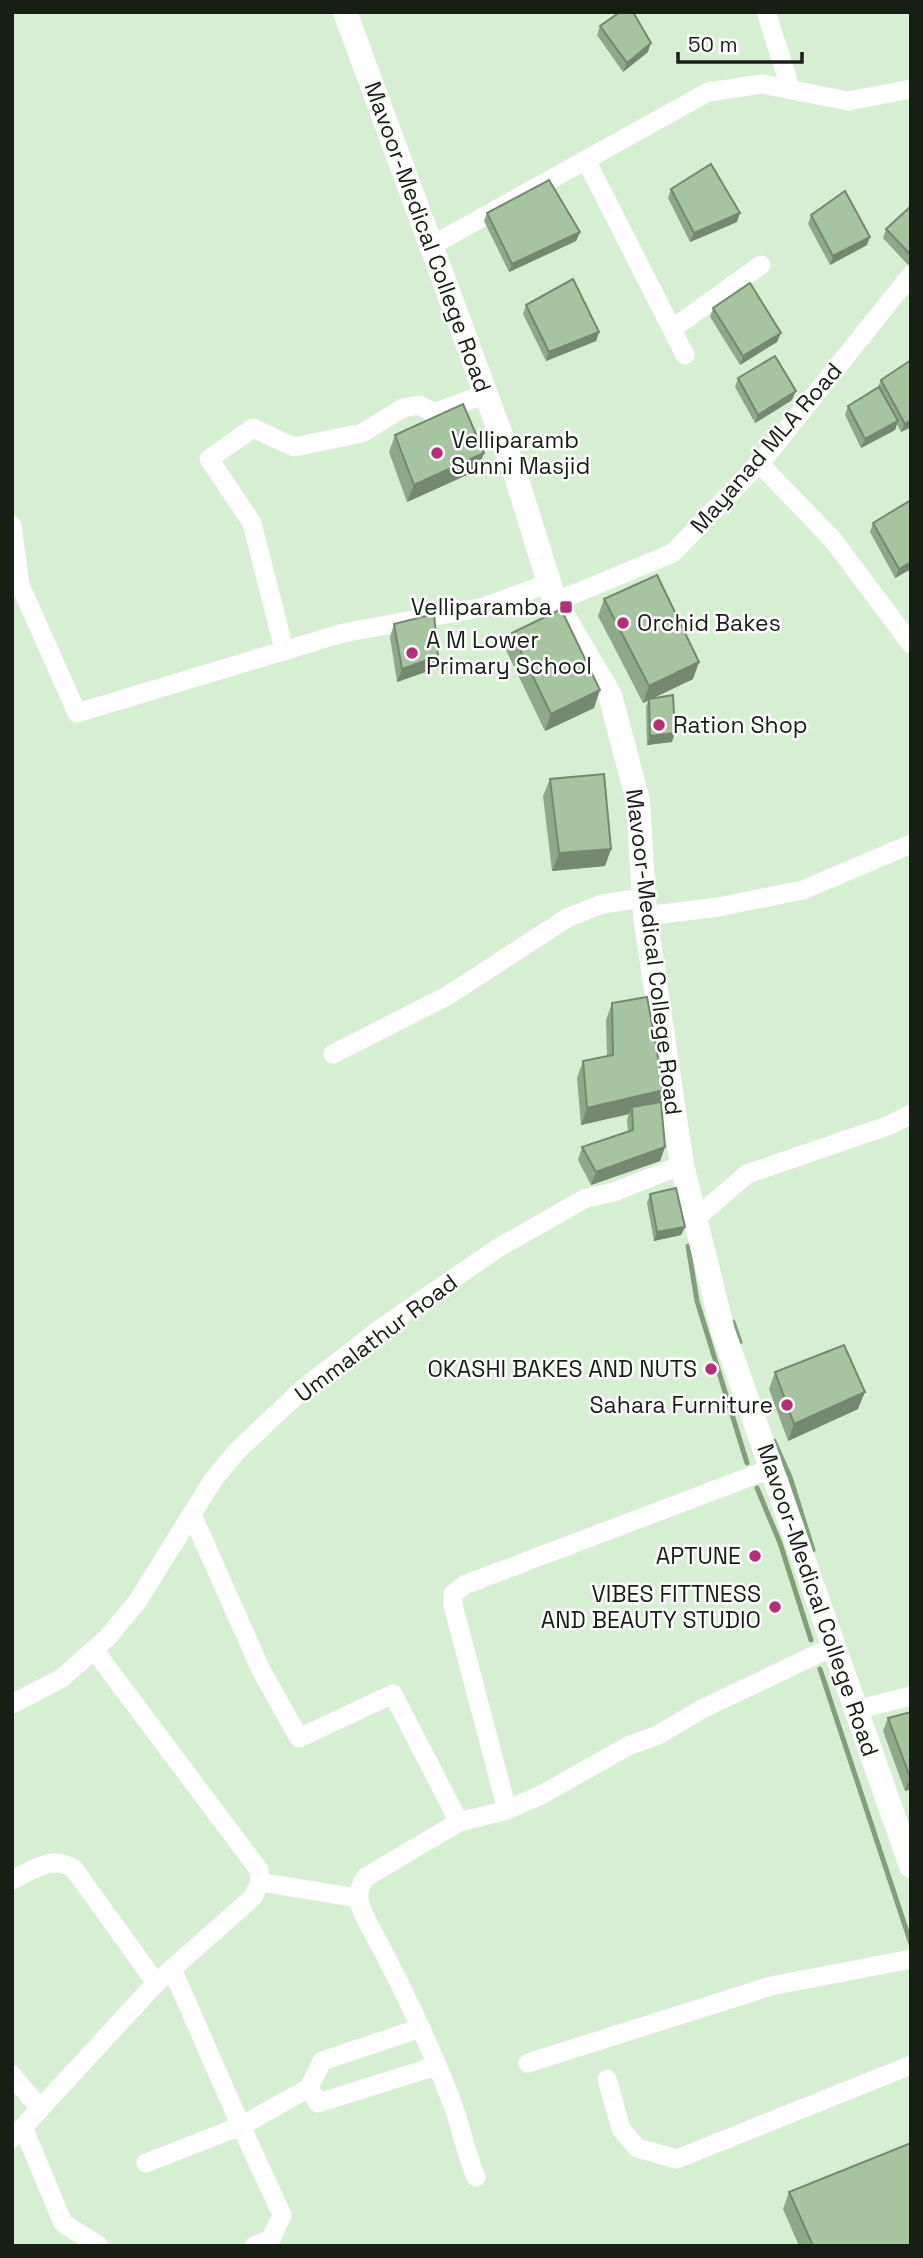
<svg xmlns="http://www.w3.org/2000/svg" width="923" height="2258" font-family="'Space Grotesk',sans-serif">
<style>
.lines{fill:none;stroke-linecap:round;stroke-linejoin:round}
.stream{stroke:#829f7b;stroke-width:5}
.minor{stroke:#fff;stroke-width:19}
.major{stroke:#fff;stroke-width:24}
.wall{fill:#8ea989}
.shaded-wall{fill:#74896f}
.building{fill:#a5c49f;stroke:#74896f;stroke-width:2}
.poi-dot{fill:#b42f75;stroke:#fff;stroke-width:2.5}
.labels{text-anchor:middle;stroke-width:5;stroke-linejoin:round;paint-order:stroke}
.street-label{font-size:23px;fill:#171f15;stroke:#fff}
.poi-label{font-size:23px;fill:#171f15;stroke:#fff;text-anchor:end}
</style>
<rect width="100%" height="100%" fill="#d6eed1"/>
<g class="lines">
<path class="stream" d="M688,1246L697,1301L747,1463
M733,1322L740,1342
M774,1441L790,1477L813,1550
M757,1488L780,1543L811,1640
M820,1669L911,1944"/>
<path class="minor" d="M766,12L791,90
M586,160L685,355
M431,246L708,92L762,84L848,101L911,89
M672,329L761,265
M759,463L833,540L911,644
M12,525L20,585L77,713L343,633L484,607L549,583
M555,602L673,553L765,457L911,275
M284,649L252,523L209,459L253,428L294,447L362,433L403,408L419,405L434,413L486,394
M645,916L718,907L803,890L911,844
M333,1054L447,996L567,918L602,904L643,898
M695,1219L747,1174L890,1125L911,1114
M193,1517L261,1670L299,1738L393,1694L459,1822
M12,1704L62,1678L107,1638L137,1602L213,1480L237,1451L304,1388L380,1329L498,1248L586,1198L614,1192L682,1165
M855,1710L911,1696
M507,1810L453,1605V1594L464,1585L773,1468
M12,1880C34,1870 52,1854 74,1869L156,1983
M260,1882L357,1898
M172,1969L241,2126L309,2088
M421,2028L322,2061L309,2088L318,2103L436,2066
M528,2063L771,1986L911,1959
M12,2075L40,2109
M607,2079L621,2129L637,2148L677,2159L911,2065
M23,2127L63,2223L99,2246
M12,2139L156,1983L253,1897L260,1882L259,1870L94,1650
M146,2163L241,2126L282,2215L271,2239L254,2246
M476,2177C465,2152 461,2125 451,2100C428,2040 400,1982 369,1925C360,1908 353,1894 366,1877L459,1822L507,1810L543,1794L628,1746L658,1735L702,1709L832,1647"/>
<path class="major" d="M345,12L515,473L555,602L610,695L638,801L645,916L682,1165L723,1331L911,1866"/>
</g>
<path class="wall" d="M600,26L648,52L623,72L597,35Z
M671,189L737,222L690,242L668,198Z
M911,206V262L908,265L883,238L886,229Z
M487,213L580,232L576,241L509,272L484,221Z
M811,215L867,245L830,265L808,224Z
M526,305L599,332L596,341L546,361L523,314Z
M713,308L777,342L740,365L710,317Z
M738,378L792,400L755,423L735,387Z
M881,380L911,427L901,432L897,424L895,430L861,448L845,415L848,406L877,389Z
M395,435L484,453L478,470L407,502L389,452Z
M911,500V569L895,578L870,532L873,523Z
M604,599L699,662L693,679L653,698L672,742L647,745L646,707L648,700L643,703L598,616Z
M394,624L434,669L397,682L390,637Z
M512,633L594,708L545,731L506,650Z
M550,779L611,849L605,866L552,871L543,796Z
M612,1003L664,1090L660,1102L665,1147L660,1161L591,1185L578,1160L582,1147L628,1132L627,1120L629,1114L581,1125L577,1078L583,1061L607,1056L606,1020Z
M650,1194L685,1227L681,1235L654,1241L647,1203Z
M775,1372L858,1409L788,1441L769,1389Z
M911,1712V1789L905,1791L883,1731L888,1718Z
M789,2192L911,2246H799L783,2209Z"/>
<path class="shaded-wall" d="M651,43L648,52L623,72L627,63Z
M740,213L737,222L690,242L694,233Z
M580,232L576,241L509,272L512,264Z
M870,237L867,245L830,265L833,256Z
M599,332L596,341L546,361L549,352Z
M781,333L777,342L740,365L743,356Z
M796,391L792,400L755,423L758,415Z
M911,420V427L901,432L905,424Z
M898,421L895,430L861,448L865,439Z
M484,453L478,470L407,502L414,485Z
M911,562V569L895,578L899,569Z
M438,656L434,669L397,682L402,669Z
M699,662L693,679L643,703L649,686Z
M600,690L594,708L545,731L551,714Z
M675,733L672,742L647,745L650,736Z
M611,849L605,866L552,871L559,853Z
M664,1090L658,1107H632L629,1114L581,1125L587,1108Z
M665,1147L660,1161L591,1185L596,1172Z
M685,1227L681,1235L654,1241L657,1232Z
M865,1392L858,1409L788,1441L794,1424Z
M910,1777H911V1789L905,1791Z"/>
<path class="building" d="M620,12H633L651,43L627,63L600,26Z
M711,164L740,213L694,233L671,189Z
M549,180L580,232L512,264L487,213Z
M845,191L870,237L833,256L811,215Z
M911,206V255L886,229Z
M573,279L599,332L549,352L526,305Z
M750,283L781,333L743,356L713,308Z
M775,356L796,391L758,415L738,378Z
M911,360V420L905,424L881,380Z
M879,387L898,421L865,439L848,406Z
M463,404L484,453L414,485L395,435Z
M911,500V562L899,569L873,523Z
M657,575L699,662L649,686L604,599Z
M561,609L600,690L551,714L512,633Z
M434,614L438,656L402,669L394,624Z
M673,695L675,733L650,736L649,699Z
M604,774L611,849L559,853L550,779Z
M647,997L664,1090L587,1108L583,1061L613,1055L612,1003Z
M661,1102L665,1147L596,1172L582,1147L633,1130L632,1107Z
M676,1188L685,1227L657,1232L650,1194Z
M844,1345L865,1392L794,1424L775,1372Z
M911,1712V1777H910L888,1718Z
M911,2143V2246H813L789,2192Z"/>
<g class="poi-dot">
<circle cx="437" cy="453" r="7"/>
<rect x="559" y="600" width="14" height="14" rx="3.5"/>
<circle cx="623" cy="623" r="7"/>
<circle cx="412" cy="653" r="7"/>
<circle cx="659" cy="725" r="7"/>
<circle cx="711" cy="1369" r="7"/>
<circle cx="787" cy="1405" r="7"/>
<circle cx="755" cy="1556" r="7"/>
<circle cx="775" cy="1607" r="7"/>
</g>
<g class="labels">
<g class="street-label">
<text transform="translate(428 237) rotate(70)" y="8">Mavoor-Medical College Road</text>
<text transform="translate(766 448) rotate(-49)" y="8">Mayanad MLA Road</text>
<text transform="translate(654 952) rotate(83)" y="8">Mavoor-Medical College Road</text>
<text transform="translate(376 1338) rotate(-37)" y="8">Ummalathur Road</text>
<text transform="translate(818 1600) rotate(71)" y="8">Mavoor-Medical College Road</text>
</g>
<g class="poi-label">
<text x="451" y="448" text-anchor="start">Velliparamb<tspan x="451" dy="26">Sunni Masjid</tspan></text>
<text x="552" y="615">Velliparamba</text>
<text x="637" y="631" text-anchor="start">Orchid Bakes</text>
<text x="426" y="648" text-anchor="start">A M Lower<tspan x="426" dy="26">Primary School</tspan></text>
<text x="673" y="733" text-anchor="start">Ration Shop</text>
<text x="697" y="1377">OKASHI BAKES AND NUTS</text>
<text x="773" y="1413">Sahara Furniture</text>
<text x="741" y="1564">APTUNE</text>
<text x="761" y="1602">VIBES FITTNESS<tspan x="761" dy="26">AND BEAUTY STUDIO</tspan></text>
</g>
</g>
<rect width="923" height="2258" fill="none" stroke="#171f15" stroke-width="28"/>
<path d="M678 52v10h124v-10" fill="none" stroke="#171f15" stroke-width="3.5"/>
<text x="688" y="52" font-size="21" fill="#171f15" stroke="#ffffff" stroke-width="5" paint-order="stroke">50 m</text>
</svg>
